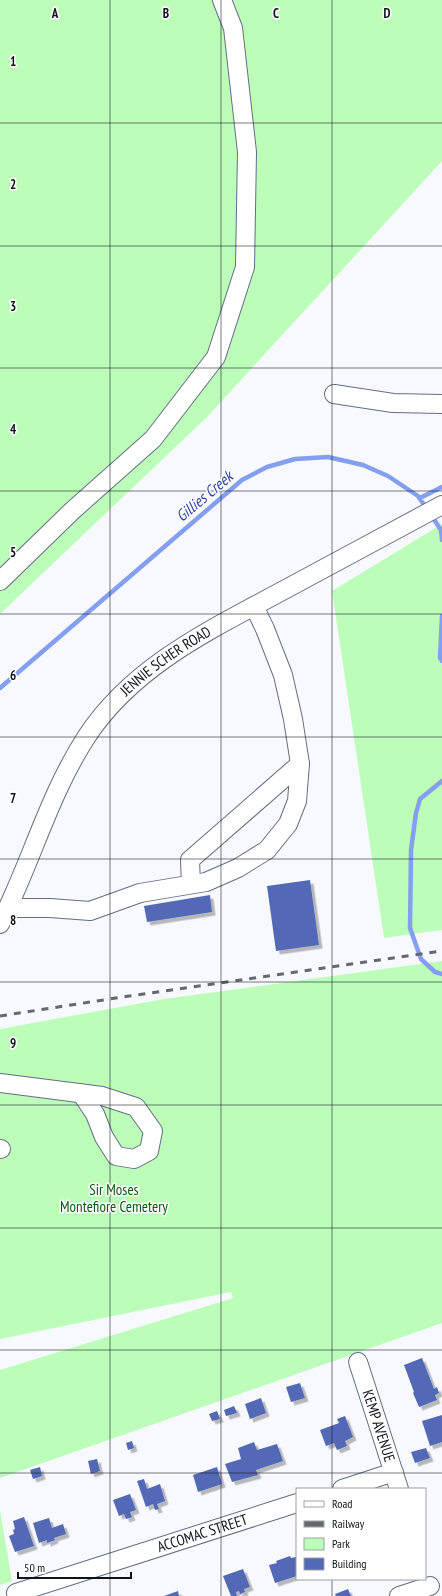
<svg xmlns="http://www.w3.org/2000/svg" width="442" height="1596" font-family="'PT Sans Narrow',sans-serif">
<style>
.green{fill:#bdfdba}
.lines{fill:none;stroke-linecap:round;stroke-linejoin:round}
.stream{stroke:#849ff1;stroke-width:4.5}
.building{fill:#5269b6;filter:url(#shadow)}
.minor-casing{stroke:#646d84;stroke-width:20}
.minor{stroke:#fff;stroke-width:18}
.rail{stroke:#65686f;stroke-width:3;stroke-dasharray:7 7;stroke-linecap:butt}
.grid{fill:none;stroke:#0e121a;stroke-width:1;stroke-opacity:0.55}
.labels{text-anchor:middle;stroke-width:3;stroke-linejoin:round;paint-order:stroke}
.street-label{font-size:15px;fill:#0e121a;stroke:#fff}
.park-label{font-size:15px;fill:#0d5711;stroke:#fff}
.water-label{font-size:16px;font-style:italic;fill:#3047a4;stroke:#fff}
.grid-label{font-size:13px;text-anchor:middle;font-weight:bold;fill:#0e121a;stroke:#fff;stroke-width:3;stroke-linejoin:round;paint-order:stroke}
</style>
<defs>
<filter id="shadow"><feDropShadow dx="3.5" dy="3.5" stdDeviation="0" flood-color="#0004"/></filter>
</defs>
<rect width="100%" height="100%" fill="#f7f9fe"/>
<path class="green" d="M0,0H442V161L207,417L0,614Z
M442,524V930L384,938L332,591Z
M442,961V1323L0,1478V1370L233,1298L231,1292L0,1339V1029L164,999Z
M0,1510L12,1581L0,1585Z"/>
<g class="lines">
<path class="stream" d="M420,498L442,487
M431,515L441,530L442,540
M442,616L440,658L442,661
M0,688L242,480L267,467L295,459L328,457L363,465L388,476L418,496L427,509
M442,781L420,799L416,813L411,850L410,928L421,959L435,972L442,974"/>
</g>
<path class="building" d="M310,880L319,945L276,951L267,886Z
M210,895L212,912L147,922L144,906Z
M422,1358L434,1389L437,1387L439,1393L435,1395L437,1400L419,1407L413,1393L414,1392L404,1365Z
M300,1383L305,1398L291,1402L286,1387Z
M261,1398L266,1413L250,1419L245,1404Z
M234,1406L237,1413L226,1416L224,1410Z
M217,1411L220,1419L212,1421L209,1414Z
M442,1415V1442L430,1446L422,1421Z
M345,1416L353,1437L345,1441L347,1446L337,1450L334,1443L326,1446L320,1430L339,1423L337,1419Z
M132,1441L134,1448L128,1450L126,1443Z
M254,1442L257,1450L277,1444L283,1461L256,1470L258,1475L232,1482L225,1464L241,1459L238,1448Z
M426,1448L430,1458L415,1463L411,1452Z
M97,1459L100,1471L91,1474L88,1461Z
M40,1467L42,1476L33,1479L30,1470Z
M217,1467L222,1484L198,1492L193,1475Z
M144,1479L147,1489L160,1484L165,1501L157,1504L159,1509L155,1510L153,1504L146,1507L137,1481Z
M130,1494L136,1510L130,1512L132,1517L126,1519L124,1514L119,1516L113,1500Z
M24,1517L34,1546L15,1552L9,1536L14,1534L13,1530L15,1529L13,1521Z
M49,1518L52,1528L63,1524L66,1534L54,1538L55,1540L47,1543V1540L39,1543L33,1523Z
M290,1556L291,1558L296,1557L297,1576L275,1583L269,1565L277,1563L276,1561Z
M243,1569L250,1587L244,1589L245,1592L240,1594L239,1591L236,1592L237,1596H231L223,1576Z
M348,1589L351,1596H336L335,1594Z
M178,1591L179,1596H164Z"/>
<g class="lines">
<g class="minor-casing">
<g id="minor">
<path d="M334,394L393,403L442,404"/>
<path d="M0,581L72,511L153,439L216,357L245,267L247,152L233,28L222,0"/>
<path d="M191,884L190,860L300,764"/>
<path d="M8,908H50L90,911L140,893L206,882L238,868L267,850L288,824L297,801L300,764L293,719L283,675L265,629L254,606"/>
<path id="s1" d="M0,924C31,863 49,794 87,736C134,665 212,629 284,590C337,562 389,533 442,505"/>
<path d="M0,1083L102,1096L136,1107L153,1131L149,1151L134,1159L116,1156L104,1137L95,1114L81,1093"/>
<path d="M0,1149H1"/>
<path id="s2" d="M358,1362L399,1489"/>
<path d="M342,1489L394,1472"/>
<path id="s3" d="M17,1596L16,1593L297,1503"/>
<path d="M399,1596L430,1586"/>
</g>
</g>
<use href="#minor" class="minor"/>
<path class="rail" d="M0,1016L129,996L442,951"/>
</g>
<path class="grid" d="M110,0V1596M221,0V1596M332,0V1489M0,123H442M0,246H442M0,368H442M0,491H442M0,614H442M0,737H442M0,859H442M0,982H442M0,1105H442M0,1228H442M0,1350H442M0,1473H442M332,1579V1596"/>
<g class="labels">
<g class="street-label">
<text dy="5" stroke="none"><textPath href="#s1" startOffset="317">JENNIE SCHER ROAD</textPath></text>
<text dy="5" stroke="none"><textPath href="#s2" startOffset="67">KEMP AVENUE</textPath></text>
<text dy="5" stroke="none"><textPath href="#s3" startOffset="199">ACCOMAC STREET</textPath></text>
</g>
<g class="park-label">
<text x="114" y="1195">Sir Moses<tspan x="114" dy="17">Montefiore Cemetery</tspan></text>
</g>
<g class="water-label">
<text transform="translate(204 496) rotate(-40)" y="6">Gillies Creek</text>
</g>
</g>
<g class="grid-label">
<text x="55" y="18">A</text>
<text x="166" y="18">B</text>
<text x="276" y="18">C</text>
<text x="387" y="18">D</text>
<text x="13" y="66">1</text>
<text x="13" y="189">2</text>
<text x="13" y="311">3</text>
<text x="13" y="434">4</text>
<text x="13" y="557">5</text>
<text x="13" y="680">6</text>
<text x="13" y="803">7</text>
<text x="13" y="925">8</text>
<text x="13" y="1048">9</text>
</g>
<rect x="296" y="1488" width="130" height="92" fill="#ffffff" stroke="#9fa0a3"/>
<rect x="304" y="1501" width="20" height="6" fill="#ffffff" stroke="#9fa0a3"/>
<text x="332" y="1508" font-size="12" fill="#0e121a">Road</text>
<rect x="304" y="1521" width="20" height="6" fill="#65686f" stroke="#9fa0a3"/>
<text x="332" y="1528" font-size="12" fill="#0e121a">Railway</text>
<rect x="304" y="1538" width="20" height="12" fill="#bdfdba" stroke="#9fa0a3"/>
<text x="332" y="1548" font-size="12" fill="#0e121a">Park</text>
<rect x="304" y="1558" width="20" height="12" fill="#5269b6" stroke="#9fa0a3"/>
<text x="332" y="1568" font-size="12" fill="#0e121a">Building</text>
<path d="M18 1572v6h113v-6" fill="none" stroke="#0e121a" stroke-width="2"/>
<text x="24" y="1572" font-size="12" fill="#0e121a" stroke="#ffffff" stroke-width="3" paint-order="stroke">50 m</text>
</svg>
